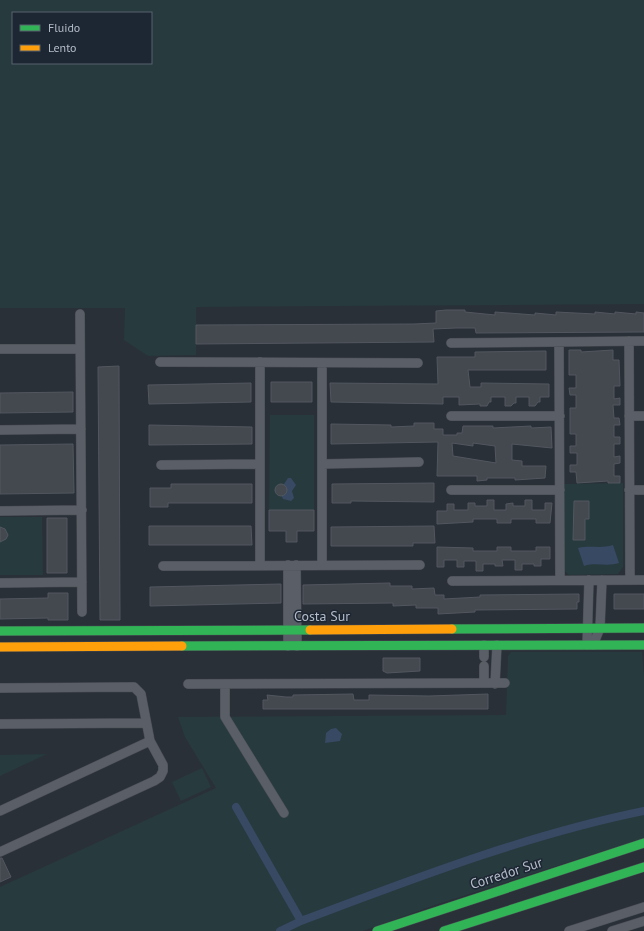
<svg xmlns="http://www.w3.org/2000/svg" width="644" height="931" font-family="'PT Sans',sans-serif">
<style>
.green{fill:#273a3e;fill-rule:evenodd}
.water{fill:#384963}
.lines{fill:none;stroke-linecap:round;stroke-linejoin:round}
.canal{stroke:#384963;stroke-width:8}
.building{fill:#444950;stroke:#52575f;fill-rule:evenodd}
.street-casing{stroke:#484c53;stroke-width:10}
.fast-casing{stroke:#484c53;stroke-width:10}
.slow-casing{stroke:#484c53;stroke-width:10}
.street{stroke:#5a5e66;stroke-width:9}
.fast{stroke:#30b455;stroke-width:9}
.slow{stroke:#ff9f0a;stroke-width:9}
.labels{text-anchor:middle;stroke-width:3;stroke-linejoin:round;paint-order:stroke}
.street-label{font-size:14px;fill:#b4bcc9;stroke:#1d2633}
</style>
<rect width="100%" height="100%" fill="#2a3038"/>
<path class="green" d="M0,0H644V304L196,307V355L148,356L124,340L125,308H0ZM13,13H151V63H13Z
M270,415H314V510H269Z
M623,483V567L618,574L569,575L565,571L564,484Z
M0,517H42L43,575H0Z
M511,652H642L644,676V838L435,905L363,931H0V887L216,788L185,737L178,717L506,715L508,656Z
M47,754L0,776V755Z
M202,768L211,787L181,801L172,782Z"/>
<path class="water" d="M288,478H291L296,485L292,491L294,498L291,501L283,499C278,489 284,485 288,478Z
M613,545L619,563C607,567 596,562 584,566L578,548C590,545 601,549 613,545Z
M336,728L342,734L340,741L325,743L326,733L331,729Z"/>
<g class="lines">
<path class="canal" d="M236,807L301,921L280,931
M301,921C413,879 526,835 644,811"/>
</g>
<path class="building" d="M446,310H465V312L495,315V312L535,315V313L556,315V312L595,314V312L615,314V312L636,314V312L644,313V332L476,333L475,328H456L433,329L434,342L196,344V325L414,324L436,323V311Z
M569,350H581V352L613,350V360H619L620,386H614V399L620,398V405H613L614,418H619L620,425H614V437H620V444H614V457L620,456V463L614,464V476H620V483H608V481L577,483L576,472H570V465H577V453H570V446H576V434H570V408H576V395H570L569,388H576V375H569Z
M546,351V370H468L470,387H481V383L549,384V397H540V402H538L535,406H529V397H516V403H514L511,406H505V397H491V402H489L487,406H480V404L459,405V397H443V404L331,402L330,383L438,384L437,357H475V352Z
M119,366L120,620H100L98,367Z
M271,382H312V402H271Z
M251,383V402L149,404L148,385Z
M73,392V412L0,413V393Z
M414,423H434V429H443V435H457V433H462L463,426H493V428L531,426V428L551,427L552,448L512,444V460L522,461V466H546L545,478L515,480V478H487V480L477,481V476H437L438,442L331,444V424L391,425V427L414,426ZM452,443L473,446V443L495,446L496,463L453,456Z
M149,425L252,427V444L149,445Z
M73,444L74,493L0,494V445Z
M434,483V502L351,501V503H332V484Z
M171,484H252V503H168V507H150V488H171Z
M275 490a6 6 0 1 1 12 0a6 6 0 1 1-12 0Z
M487,500H494V510H506V504L513,503V506H525V500H532V510H545V503H552L550,523H536V519H511V523H497V519H473V522L437,524V511H447V504H454V510H468V503H475V506H487Z
M574,501H589V519H585V540H573Z
M269,510H314V531H297V542H286V531H269Z
M47,518H67V573H47Z
M149,526H251L252,545H149Z
M434,526L435,543H413V546H331V527Z
M0,527L5,529L8,535L6,539L0,542Z
M437,547L473,548V551H497V547H511V551H536V547H550V559H541V566H534V564H522V570H515V560H502L503,566H495V564H483V571H476V561H464V567H457V560H444V567H437Z
M390,583V586H412V589L434,588L435,595H444V599L480,597V595L579,594V602H577V609L475,610V612L438,614V608H416V605L393,606V603L303,604V585Z
M281,584V603L150,606V587Z
M48,593H68V620H48V618L0,619V599L48,598Z
M614,594H644V609H614Z
M383,658H420V671L387,673L383,671Z
M353,694L354,700H369V695L429,696L488,694V709H263V700H268L267,695L286,697H293V695Z
M0,858H2L11,877L0,882Z"/>
<g class="lines">
<g class="street-casing">
<path id="street" d="M80,314L82,612
M629,341L630,580
M559,342L560,580
M451,343L644,341
M0,349H80
M160,362L418,363
M260,362V565
M322,363V565
M451,416H560
M629,416H644
M0,430L81,429
M322,464L419,462
M161,465L260,464
M451,490H560
M629,490H644
M0,511L82,510
M288,565V646
M296,565L297,646
M163,566L420,565
M452,581L644,580
M0,583L82,582
M587,645L589,580
M593,645L600,628L602,580
M484,657V645
M484,666V683
M188,684L505,683
M225,684V717L284,813
M495,684L497,645
M0,688L134,687L141,694L150,741L163,765V771L160,777L154,781L0,852
M0,724L145,723
M0,811L150,741
M569,931L644,907
M612,931L644,921"/>
</g>
<g class="fast-casing">
<path id="fast" d="M452,629L644,628
M0,631L310,630
M182,646L644,645
M377,931L644,843
M444,931L644,867"/>
</g>
<g class="slow-casing">
<path id="slow" d="M310,630L452,629
M0,647L182,646"/>
</g>
<use href="#street" class="street"/>
<use href="#fast" class="fast"/>
<use href="#slow" class="slow"/>
</g>
<g class="labels">
<g class="street-label">
<text x="322" y="621">Costa Sur</text>
<text transform="translate(506 873) rotate(-18)" y="5">Corredor Sur</text>
</g>
</g>
<rect x="12" y="12" width="140" height="52" fill="#1d2633" stroke="#59626f"/>
<rect x="20" y="25" width="20" height="6" fill="#30b455" stroke="#59626f"/>
<text x="48" y="32" font-size="12" fill="#b4bcc9">Fluido</text>
<rect x="20" y="45" width="20" height="6" fill="#ff9f0a" stroke="#59626f"/>
<text x="48" y="52" font-size="12" fill="#b4bcc9">Lento</text>
</svg>
